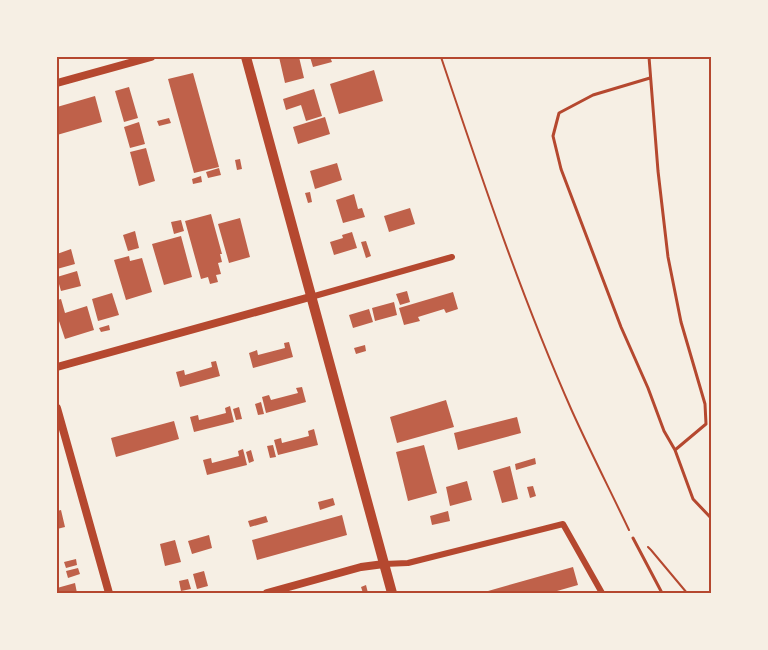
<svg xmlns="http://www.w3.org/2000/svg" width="768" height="650" font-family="Poppins,sans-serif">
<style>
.building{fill:#bf614a}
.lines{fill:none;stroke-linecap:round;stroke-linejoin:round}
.path{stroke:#b5482f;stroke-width:2}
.service{stroke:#b5482f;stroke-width:3}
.minor{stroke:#b5482f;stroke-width:6}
.tertiary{stroke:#b5482f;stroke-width:8}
.trunk{stroke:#b5482f;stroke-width:10}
.neatline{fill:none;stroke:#b5482f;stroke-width:2}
</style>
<rect width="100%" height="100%" fill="#f6efe4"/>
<path class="building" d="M279,57H299L304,78L285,83Z
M310,57H330L332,62L313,67Z
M374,70L383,101L339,114L330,84Z
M193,73L219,167L194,173L168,79Z
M129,87L138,118L124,122L115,91Z
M314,89L322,116L306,121L301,105L286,110L283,99Z
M95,96L102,122L57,135V107Z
M325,117L330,134L298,144L293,127Z
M169,118L171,123L159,126L157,121Z
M139,122L145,144L130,148L124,127Z
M146,148L155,181L139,186L130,152Z
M240,159L242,169L237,170L235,160Z
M337,163L342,180L315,189L310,171Z
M219,168L221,175L208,178L206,172Z
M201,176L202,182L193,184L192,179Z
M310,192L312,202L308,203L305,193Z
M354,194L358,209L362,208L365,217L343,223L336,200Z
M410,208L415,224L389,232L384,216Z
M211,214L222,254H220L222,262L218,263L221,274L216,275L218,282L210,284L208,277L201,279L185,221Z
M240,218L250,257L229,263L218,224Z
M181,220L184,231L174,234L171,222Z
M135,231L139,248L128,251L123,235Z
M352,232L357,248L334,255L330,242L343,238L342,235Z
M181,236L192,277L164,285L152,244Z
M366,241L371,256L366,258L361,242Z
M71,249L75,264L57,269V254Z
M129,256L130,261L142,258L152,292L126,300L114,260Z
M77,271L81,286L61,291L57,277Z
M407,291L410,302L400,305L396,294Z
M453,292L458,309L446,313L444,309L418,317L420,321L404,325L399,308Z
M112,293L119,315L98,321L92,299Z
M61,299L65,313L87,306L94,330L65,339L58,318L57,319V300Z
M394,302L397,315L375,321L372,308Z
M369,309L373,322L353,328L349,315Z
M109,325L110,330L101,332L99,328Z
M289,342L293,357L253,368L249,353L257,350L258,355L285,348L284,343Z
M365,345L366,351L356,354L354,348Z
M216,361L220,376L180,387L176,372L184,370L185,375L212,367L211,362Z
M302,387L306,402L266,413L262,397L269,395L271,400L298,393L296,388Z
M446,400L454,427L397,443L390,417Z
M261,402L264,414L258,415L255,404Z
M230,406L234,422L194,432L190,417L198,415L199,420L226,413L225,408Z
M239,407L242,419L236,420L233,409Z
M517,417L521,433L458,450L454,433Z
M174,421L179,439L116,457L111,438Z
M314,429L318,445L278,455L274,440L281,438L282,443L309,436L308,431Z
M273,445L276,457L270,458L267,446Z
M424,445L437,493L408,501L396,452Z
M243,449L247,465L207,475L203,460L211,458L212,463L239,456L238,451Z
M251,450L254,461L249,463L246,452Z
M535,458L536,464L516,470L515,464Z
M510,466L518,499L502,503L493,471Z
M467,481L472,500L450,506L446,487Z
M533,486L536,496L530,498L527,487Z
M333,498L335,505L320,510L318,502Z
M61,510L65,527L57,529V511Z
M448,511L450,521L432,525L430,516Z
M342,515L347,535L257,560L252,540Z
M266,516L268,522L250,527L248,521Z
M209,535L212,548L192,554L188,541Z
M175,540L181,562L165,566L160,544Z
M76,559L77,565L66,568L64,562Z
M573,567L578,585L550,593H481Z
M78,568L80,574L68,578L66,571Z
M204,571L208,586L197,589L193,574Z
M188,579L191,589L181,591L179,581Z
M75,583L77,593H57V588Z
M366,585L368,593H363L361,587Z"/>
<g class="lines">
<path class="path" d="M441,57C481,176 521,296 572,411C590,451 610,490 629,530
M648,547L651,550L687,593"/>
<path class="service" d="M649,57L658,171L668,257L681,322L705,404L706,424L675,450
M650,78L593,95L559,113L553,136L561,169L621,327L648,388L664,431L675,450L693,499L711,518
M633,538L662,593"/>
<path class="minor" d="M311,297L452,257
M384,564L408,563L563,524L602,593"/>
<path class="tertiary" d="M57,83L151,57
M57,367L310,297
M57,408L109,593
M267,593L361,567L384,564"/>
<path class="trunk" d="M246,57L392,593"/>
</g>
<rect width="768" height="650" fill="none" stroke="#f6efe4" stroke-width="117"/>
<rect x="58" y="58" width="652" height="534" class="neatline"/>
</svg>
